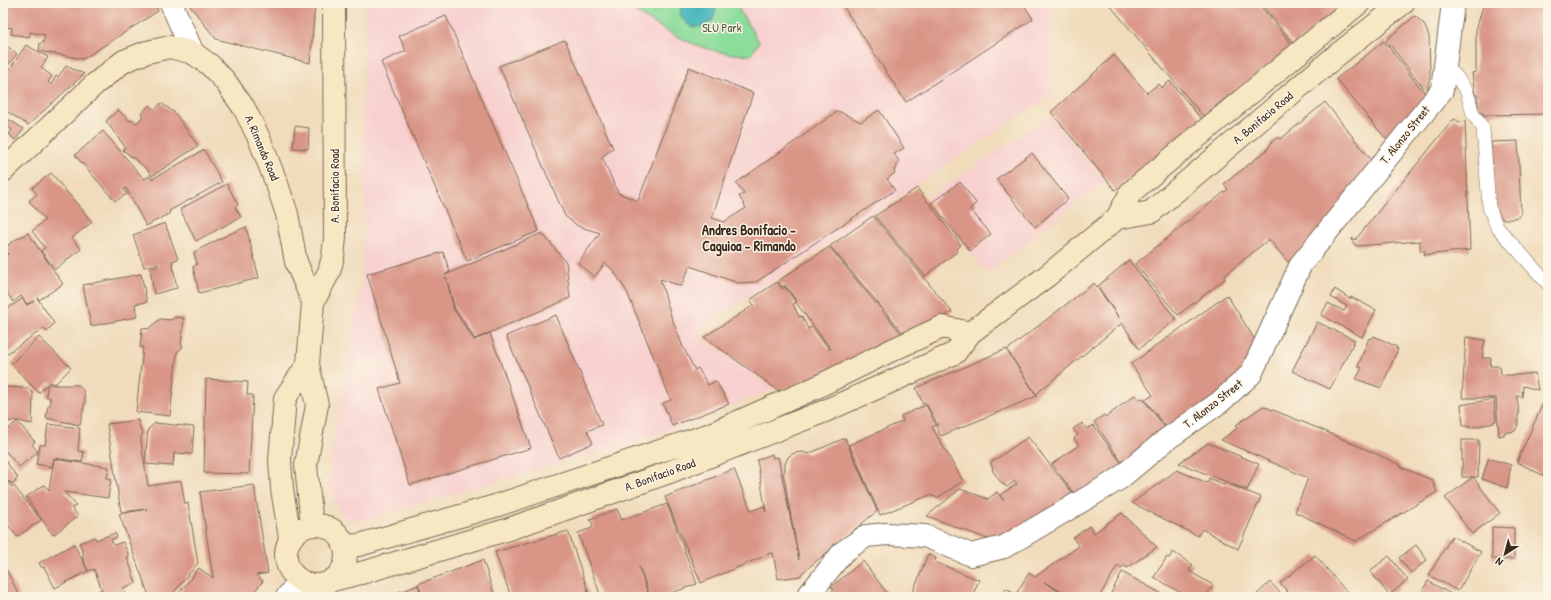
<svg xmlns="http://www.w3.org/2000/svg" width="1551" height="600" font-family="'Patrick Hand',sans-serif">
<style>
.built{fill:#f7d0cf}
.green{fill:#8cdc9b;stroke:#64835c}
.water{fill:#45b5bc;stroke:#40706d}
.building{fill:#d99687}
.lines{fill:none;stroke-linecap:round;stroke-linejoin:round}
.service-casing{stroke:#7a6855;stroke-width:14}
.minor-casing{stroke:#7a6855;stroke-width:24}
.tertiary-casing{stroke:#7a6855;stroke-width:24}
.secondary-casing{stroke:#7a6855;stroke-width:24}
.service{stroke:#fff;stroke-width:13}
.minor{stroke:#fff;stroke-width:22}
.tertiary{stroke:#fff;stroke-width:22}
.secondary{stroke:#f7e8c3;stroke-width:22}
.labels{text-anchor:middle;stroke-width:3;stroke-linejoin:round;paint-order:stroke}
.park-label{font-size:12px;fill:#4f563d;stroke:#fcf5e5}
.street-label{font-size:12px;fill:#3b2a1e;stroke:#fcf5e5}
.quarter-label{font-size:14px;font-weight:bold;fill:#3b2a1e;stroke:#fcf5e5}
</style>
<rect width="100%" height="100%" fill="#fcf5e5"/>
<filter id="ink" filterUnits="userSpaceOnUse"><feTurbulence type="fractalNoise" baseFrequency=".025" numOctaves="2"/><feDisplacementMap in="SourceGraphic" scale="8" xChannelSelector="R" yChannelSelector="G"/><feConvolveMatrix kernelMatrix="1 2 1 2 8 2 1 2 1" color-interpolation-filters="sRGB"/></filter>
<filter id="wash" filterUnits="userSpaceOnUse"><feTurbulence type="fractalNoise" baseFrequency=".012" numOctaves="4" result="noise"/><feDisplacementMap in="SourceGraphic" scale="16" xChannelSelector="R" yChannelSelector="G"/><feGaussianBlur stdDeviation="0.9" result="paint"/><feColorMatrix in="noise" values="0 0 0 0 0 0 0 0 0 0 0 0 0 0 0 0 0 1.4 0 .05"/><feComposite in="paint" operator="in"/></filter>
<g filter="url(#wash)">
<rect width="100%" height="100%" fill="#f0dcbb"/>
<path class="built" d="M365,3H1053L1051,95L695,333L775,389L653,436L369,519L350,520L344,517L335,504L330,480L332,449L362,277L365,214L363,104Z
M1051,115L1105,181L987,273L927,198Z"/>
<path class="green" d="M628,3H735L759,42L751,55C714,55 683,42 652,22C643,17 634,12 628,3Z"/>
<path class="water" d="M682,3H714L716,8L713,20C703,27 691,32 682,18C680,15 681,9 680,5Z"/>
<g id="blocks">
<path class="building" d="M4,3H155L158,11L83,59L39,51L40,43H43L45,35L30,32V37L11,34L12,28L5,27Z
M194,3H292L315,5L310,63L216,39L190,6Z
M841,3H1023L1033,19L906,102Z
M1108,3H1258L1293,46L1203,116Z
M1260,3H1340L1342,6L1295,45Z
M1484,3H1548V114L1484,115L1483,113H1479L1477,95H1475L1472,73L1476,72V30Z
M446,16L539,231L467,261L381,62L406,51L399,36Z
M1415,16L1424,24L1429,36L1430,75L1427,92L1386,40Z
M565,40L613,148L602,157L618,193L638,201L689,67L753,93L712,218L724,222L746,208L739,196L744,194L736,183L838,111L861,122L879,110L904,148L894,154L899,161L894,171L895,173L887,179L895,190L756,282L738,283L690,266L681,286L660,279L671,316L683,347L695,370L698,368L708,385L716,381L729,404L672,426L663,403L671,400L627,292L613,270L605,263L594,277L578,263L600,233L578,226L565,216L499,66Z
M1384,41L1427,96L1392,146L1336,79Z
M3,43L17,54L3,71Z
M26,45L48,57L41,68L52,76L48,82L51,85L56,76L58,77L66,66L84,74L28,125L3,109V79Z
M1114,55L1147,93L1158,84L1161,88L1170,81L1203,121L1115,190L1051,112Z
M1325,102L1376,166L1315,239L1288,262L1269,239L1224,276L1225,279L1178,315L1135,264L1228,189L1224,184L1267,150L1272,141L1277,138H1282Z
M161,103L175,113L198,146L152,176L147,169L123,150L125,147L106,121L118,110L130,121L132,120L137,123L143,116L141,114L149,105L155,110Z
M3,116L24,129L15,140L9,134L12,130L7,126L3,130Z
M1455,119L1459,122L1465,121L1470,250L1424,255L1425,251H1420V241L1357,246L1353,243L1352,238L1355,240L1453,120Z
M295,126L309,128L308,149L293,148Z
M103,131L144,179L150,176L152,179L204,150L222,182L169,211L170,213L146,226L126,188L124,190L127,194L115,201L75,155Z
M1518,141L1521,215L1516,218L1515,217L1512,219H1502L1494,204L1491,142Z
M1032,153L1068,199L1035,227L996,179Z
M51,173L92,222L72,238L81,249L55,269L41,251L45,248L32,231L45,220L29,201L37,194L32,188Z
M960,182L976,203L970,209L991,234L970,251L931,203Z
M227,184L238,205L235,207L241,217L196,241L180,209Z
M917,188L961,245L957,249L958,251L925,276L875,216Z
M873,216L952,312L904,334L830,246Z
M165,223L178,259L172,261L177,288L154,294L150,269L158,266V264L144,267L133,235Z
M246,227L259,278L199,293L193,267L197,264L194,252L227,235Z
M28,233L63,284L39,300L38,298H37L54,323L47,332L44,328L5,355L3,352V309L7,306L8,308L22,299L27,305L34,301L27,304L21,296L13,302L3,286V257L8,254L4,248L15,240Z
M542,233L566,262L570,298L475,339L455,309L446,277L454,310L474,340L490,333L531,448L410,485L379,389L400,383L367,274L443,252L450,272L445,275Z
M829,247L905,338L779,391L704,337L754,305L750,300L777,282L782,289L785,287L796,302L793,304L799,317L802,316L808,329L812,327L829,349H831L796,303L797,302L785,285L782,287L778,281Z
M1129,260L1176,319L1139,349L1122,323L1036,394L1007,350L1094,283L1119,318L1098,286Z
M141,274L147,302L135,304L137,317L91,326L83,285Z
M1335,289L1350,299L1351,297L1376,310L1362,337L1321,315L1328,303L1344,311L1347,306L1331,297Z
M1227,295L1260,348L1249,372L1170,432L1145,400L1153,395L1131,364Z
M556,315L602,425L587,431L593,443L559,458L506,336Z
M175,317L184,318L181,344L183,347L177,352L170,416L136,412L143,347H140L142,328L148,329L160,319L171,320Z
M1317,322L1355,340L1330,389L1292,371Z
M1374,336L1397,347L1396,349H1398L1381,388L1356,379L1362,368L1358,366L1369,338L1372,339Z
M39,337L71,368L55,384L49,382L39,393L11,364Z
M1466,337L1485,340L1482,358H1491L1490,366H1500L1501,375H1518L1535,373L1538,390L1523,386L1522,397L1517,396L1519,415H1518V425L1515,431L1504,433V435L1499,436L1496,398H1462Z
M1006,349L1037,396L941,436L936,426L938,425L926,403L923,404L916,388Z
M206,379L248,382L247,395H253L249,474L204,473Z
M49,384L54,385H79L84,392L85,401L80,425L46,418L48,406L50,407V397H46L47,386Z
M3,387L27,388L33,393L32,424L14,420L11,422L3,418Z
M1548,392V478L1517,462Z
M1135,395L1139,400L1142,398L1171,435L1126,468L1094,422L1104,415L1106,417Z
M1494,399L1496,421H1494V423L1469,428V426H1463L1461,405Z
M926,405L936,425L932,427L963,481L937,498L930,495L880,515L849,445L903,421L901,416Z
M1263,406L1320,429L1401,465L1400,467L1432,480L1437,492L1356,541L1295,512L1308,478L1221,440L1239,427L1236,425Z
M138,420L141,431L143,434L141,436V442L148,486L181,481L185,504L188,503L198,563L170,597H156V594L149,596L119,514L147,509L121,512L107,424Z
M17,421L35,442L32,444L38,452L19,467L3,448V434Z
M155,423L194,427L192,454L174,453L173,466L145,464L148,429Z
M1082,423L1087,429L1093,425L1125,468L1079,500L1052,464L1079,445L1074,438L1078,435L1073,429Z
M48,424L80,428L78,451L84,452L82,462L54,458L52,467L36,464L40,445H45Z
M1028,437L1077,499L1001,544L927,516L960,489L988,499L997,492L1004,501L1000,495L1017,484L1015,481L1006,487L1004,484L1003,485L992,470L993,468L990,463Z
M845,438L877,511L801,574V576L778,579L773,553H769V554L701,583L665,497L734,469L751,511L764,506L766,512L757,460L772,454L773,458L778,457L799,560L783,473L785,470V464L788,457L794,453L803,452L808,454Z
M1462,440H1479L1478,477H1462Z
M1208,443L1259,464L1247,490L1179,463Z
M3,457L18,478L12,484L9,481L8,482L12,487L14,486L41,520L17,537L3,518Z
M1489,457L1491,459L1511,465L1507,488L1482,479Z
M54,459L109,467L107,478L111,479L108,498L64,492L76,505L72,508L78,516L53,535L26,497L44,485L49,490Z
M1177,470L1207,483L1209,478L1224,485L1225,483L1261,497L1238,549L1202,529L1198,536L1132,503Z
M1473,477L1500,513L1472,534L1445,498Z
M254,485L268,573L256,575L263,581L250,597H176L199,568L213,578L200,492Z
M667,504L697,584L660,597H650L639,567L649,597H601L578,533L592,528L593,525L590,519L617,509L622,520Z
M1122,513L1157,547L1127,568L1125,565L1121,568L1118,565L1099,597H1071L1044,582L1067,597H1026L1017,592L1029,573L1035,577L1079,546L1073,538L1089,526L1094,533Z
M1492,527L1514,528V559H1492Z
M568,531L590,597H511L495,552Z
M115,533L117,537L111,540L114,545L123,542L129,556L127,557L136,583L123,588L126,594L123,595L124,597H100L98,591L102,590L94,569L88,571L82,556L84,555L79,543L95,537L96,540Z
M1452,536L1481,552L1458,591L1429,575Z
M74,544L88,571L55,588L44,567L42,568L39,563Z
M1416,545L1427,560L1411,573L1399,558Z
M1173,552L1193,565L1189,571L1213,585L1205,597H1188L1154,577L1167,557L1169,558Z
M928,554L936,558L935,562L979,580L972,597H911Z
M1315,555L1351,597H1292L1280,583Z
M1389,556L1408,580L1389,595L1370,571Z
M483,560L495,597H423L418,584Z
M863,561L890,597H828L834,589L831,587Z
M7,571L20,597H3V573Z
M1122,572L1162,594L1160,597H1109Z
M1428,581L1456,597H1419Z
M1270,582L1284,597H1254Z
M418,585L422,597H384L401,591V592Z
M1006,588L1022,597H1002Z"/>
</g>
</g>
<g filter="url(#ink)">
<use href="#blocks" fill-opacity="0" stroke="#7a6855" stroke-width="1"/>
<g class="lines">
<g class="service-casing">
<path id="service" d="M1445,65L1456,76L1467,92L1473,114L1483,128L1489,207L1497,227L1548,284"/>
</g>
<g class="minor-casing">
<path id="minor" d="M807,597L843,552L866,536L887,534L925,536L971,555L1004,547L1119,479L1167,439L1220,402L1251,374L1301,264L1442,90L1453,3"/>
</g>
<g class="tertiary-casing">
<path id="tertiary" d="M171,3L193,53
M287,597L300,580"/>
</g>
<g class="secondary-casing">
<path id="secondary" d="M3,171L95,84L124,61L147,52L170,47L193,53L210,65L225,81L244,108L259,138L278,187L287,214L296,262L313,302
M1117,218L1151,212L1337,55L1403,3
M312,525L306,465L317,405L308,364L312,315L313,302L329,272L333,257L335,237L334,3
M286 555a30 30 0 1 1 60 0a30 30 0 1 1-60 0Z
M290,538L282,489L280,460L285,398L308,364
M344,546L359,545L495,506L708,435L815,388L890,351L942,327L970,333
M332,580L365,572L506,530L667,473L825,411L955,353L970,333L1047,276L1117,218L1131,192L1359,3"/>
</g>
<use href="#service" class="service"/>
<use href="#minor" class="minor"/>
<use href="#tertiary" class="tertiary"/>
<use href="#secondary" class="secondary"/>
</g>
</g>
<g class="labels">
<g class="park-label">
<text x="722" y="32">SLU Park</text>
</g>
<g class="street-label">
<text transform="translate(1263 118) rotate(-40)" y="4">A. Bonifacio Road</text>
<text transform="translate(1405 135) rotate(-51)" y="4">T. Alonzo Street</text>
<text transform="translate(262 148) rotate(67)" y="4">A. Rimando Road</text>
<text transform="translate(335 186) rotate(-90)" y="4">A. Bonifacio Road</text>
<text transform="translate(1213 404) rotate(-38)" y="4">T. Alonzo Street</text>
<text transform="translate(660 475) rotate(-20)" y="4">A. Bonifacio Road</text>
</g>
<g class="quarter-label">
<text x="749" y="235">Andres Bonifacio -<tspan x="749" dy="16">Caguioa - Rimando</tspan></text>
</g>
</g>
<rect width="1551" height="600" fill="none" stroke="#fcf5e5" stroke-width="16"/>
<g transform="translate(1505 554) rotate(216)" stroke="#fcf5e5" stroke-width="3" paint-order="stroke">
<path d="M0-3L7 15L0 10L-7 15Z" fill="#3b2a1e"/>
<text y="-6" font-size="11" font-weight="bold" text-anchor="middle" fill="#3b2a1e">N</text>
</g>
</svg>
